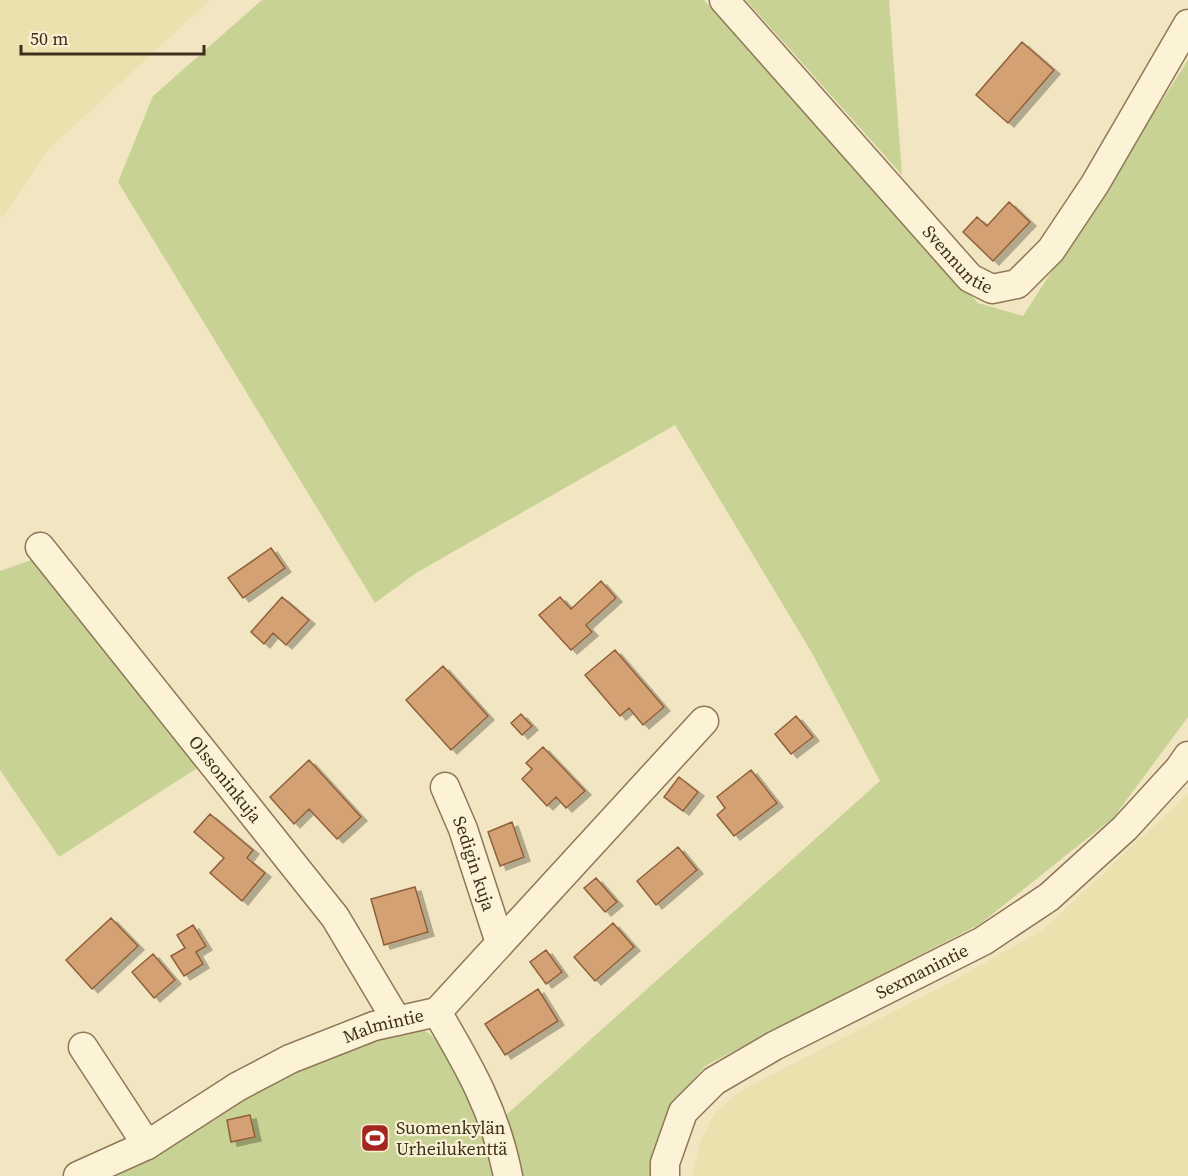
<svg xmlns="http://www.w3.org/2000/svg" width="1188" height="1176" font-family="'Source Serif 4',serif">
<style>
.farmland{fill:#e9e2ae}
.green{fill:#c8d295}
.building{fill:#d4a174;stroke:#90603a;stroke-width:1.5;filter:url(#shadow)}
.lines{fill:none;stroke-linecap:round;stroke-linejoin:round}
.minor-casing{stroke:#8f7757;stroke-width:31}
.minor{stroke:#fcf3d6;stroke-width:28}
.labels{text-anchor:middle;stroke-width:4.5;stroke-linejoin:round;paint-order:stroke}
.street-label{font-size:18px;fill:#3d2e1d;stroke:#f9f0d2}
.poi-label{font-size:18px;fill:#3d2e1d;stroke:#f9f0d2;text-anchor:start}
</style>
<defs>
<filter id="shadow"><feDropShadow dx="6" dy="4" stdDeviation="0" flood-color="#0004"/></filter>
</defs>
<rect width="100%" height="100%" fill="#f2e6c2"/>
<path class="farmland" d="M0,0H210L47,151L3,217L0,216Z
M1188,794V1176H692L701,1141L715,1112L746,1088L953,981L1044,929Z"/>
<path class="green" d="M262,0H704L978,303L1023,316L1188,60V717L1114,817L980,924L705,1066L671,1106L652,1176H521L506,1115L880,781L812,653L675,425L416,573L375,603L118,182L153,96Z
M746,0H889L902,175Z
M40,557L202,765L59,857L0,770V571Z
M421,1029C460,1046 485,1138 496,1176H97L253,1089L400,1030Z"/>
<path class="building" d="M1022,42L1054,70L1008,123L976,95Z
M1009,202L1030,222L993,261L963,232L977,217L987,226Z
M271,548L285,568L243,598L228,578Z
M601,581L616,598L586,625L592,632L571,650L539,615L560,597L571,609Z
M282,597L309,620L286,645L273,633L264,644L251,632Z
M615,650L664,707L643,725L629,708L620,716L585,675Z
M443,666L488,716L451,750L406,700Z
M521,714L532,726L522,735L511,723Z
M796,716L813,737L791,754L775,734Z
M543,747L585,791L566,808L556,797L547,806L522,779L532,769L526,763Z
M309,760L361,817L337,839L309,809L294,824L270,797Z
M751,770L777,803L734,836L717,815L725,808L717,797Z
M679,777L698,792L683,811L664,797Z
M210,814L253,850L247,858L265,873L242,901L210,873L224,858L194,832Z
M512,822L524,857L500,866L488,832Z
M678,847L697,870L656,905L637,881Z
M596,878L617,902L605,912L584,888Z
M415,887L428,932L384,945L371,899Z
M111,918L138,946L92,989L66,960Z
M613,923L634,947L595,981L574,957Z
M193,925L206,946L196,952L203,964L184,976L171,956L185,948L177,935Z
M546,950L562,972L546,984L530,962Z
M153,954L175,980L154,998L132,972Z
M538,989L558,1021L505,1055L485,1024Z
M250,1115L255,1137L231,1142L227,1120Z"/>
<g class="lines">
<g class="minor-casing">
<g id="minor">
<path id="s1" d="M724,0L970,278L992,289L1017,284L1051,250L1095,184L1188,24"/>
<path id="s2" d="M40,547L335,917L397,1021"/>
<path id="s3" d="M445,787L463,829L500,943"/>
<path d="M437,1012C470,1068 495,1111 508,1176"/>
<path d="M83,1047L147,1145"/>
<path id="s4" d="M78,1176L147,1145L237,1087L290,1059L374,1026L437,1012L704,721"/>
<path id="s5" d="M665,1176V1163L683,1112L714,1081L774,1046L983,941L1049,897L1125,828L1179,769L1188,756"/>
</g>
</g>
<use href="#minor" class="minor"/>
</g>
<defs>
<g id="stadium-square" transform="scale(1.5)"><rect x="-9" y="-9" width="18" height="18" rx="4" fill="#a42620" stroke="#f9f0d2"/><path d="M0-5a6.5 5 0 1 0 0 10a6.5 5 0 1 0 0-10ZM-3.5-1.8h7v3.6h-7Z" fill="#fff"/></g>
</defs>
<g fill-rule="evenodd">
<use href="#stadium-square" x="375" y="1138"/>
</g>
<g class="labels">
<g class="street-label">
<text dy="6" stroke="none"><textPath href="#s1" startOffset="350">Svennuntie</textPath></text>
<text dy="6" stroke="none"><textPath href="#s2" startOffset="297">Olssoninkuja</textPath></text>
<text dy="6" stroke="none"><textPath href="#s3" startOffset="82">Sedigin kuja</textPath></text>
<text dy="6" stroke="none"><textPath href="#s5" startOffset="346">Sexmanintie</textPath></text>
<text dy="6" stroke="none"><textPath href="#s4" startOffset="342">Malmintie</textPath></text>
</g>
<g class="poi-label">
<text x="396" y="1134">Suomenkylän<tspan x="396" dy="21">Urheilukenttä</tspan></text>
</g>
</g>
<path d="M21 45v9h183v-9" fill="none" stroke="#3d2e1d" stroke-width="3"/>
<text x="30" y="45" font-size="18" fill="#3d2e1d" stroke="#f9f0d2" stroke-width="4.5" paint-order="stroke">50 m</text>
</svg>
